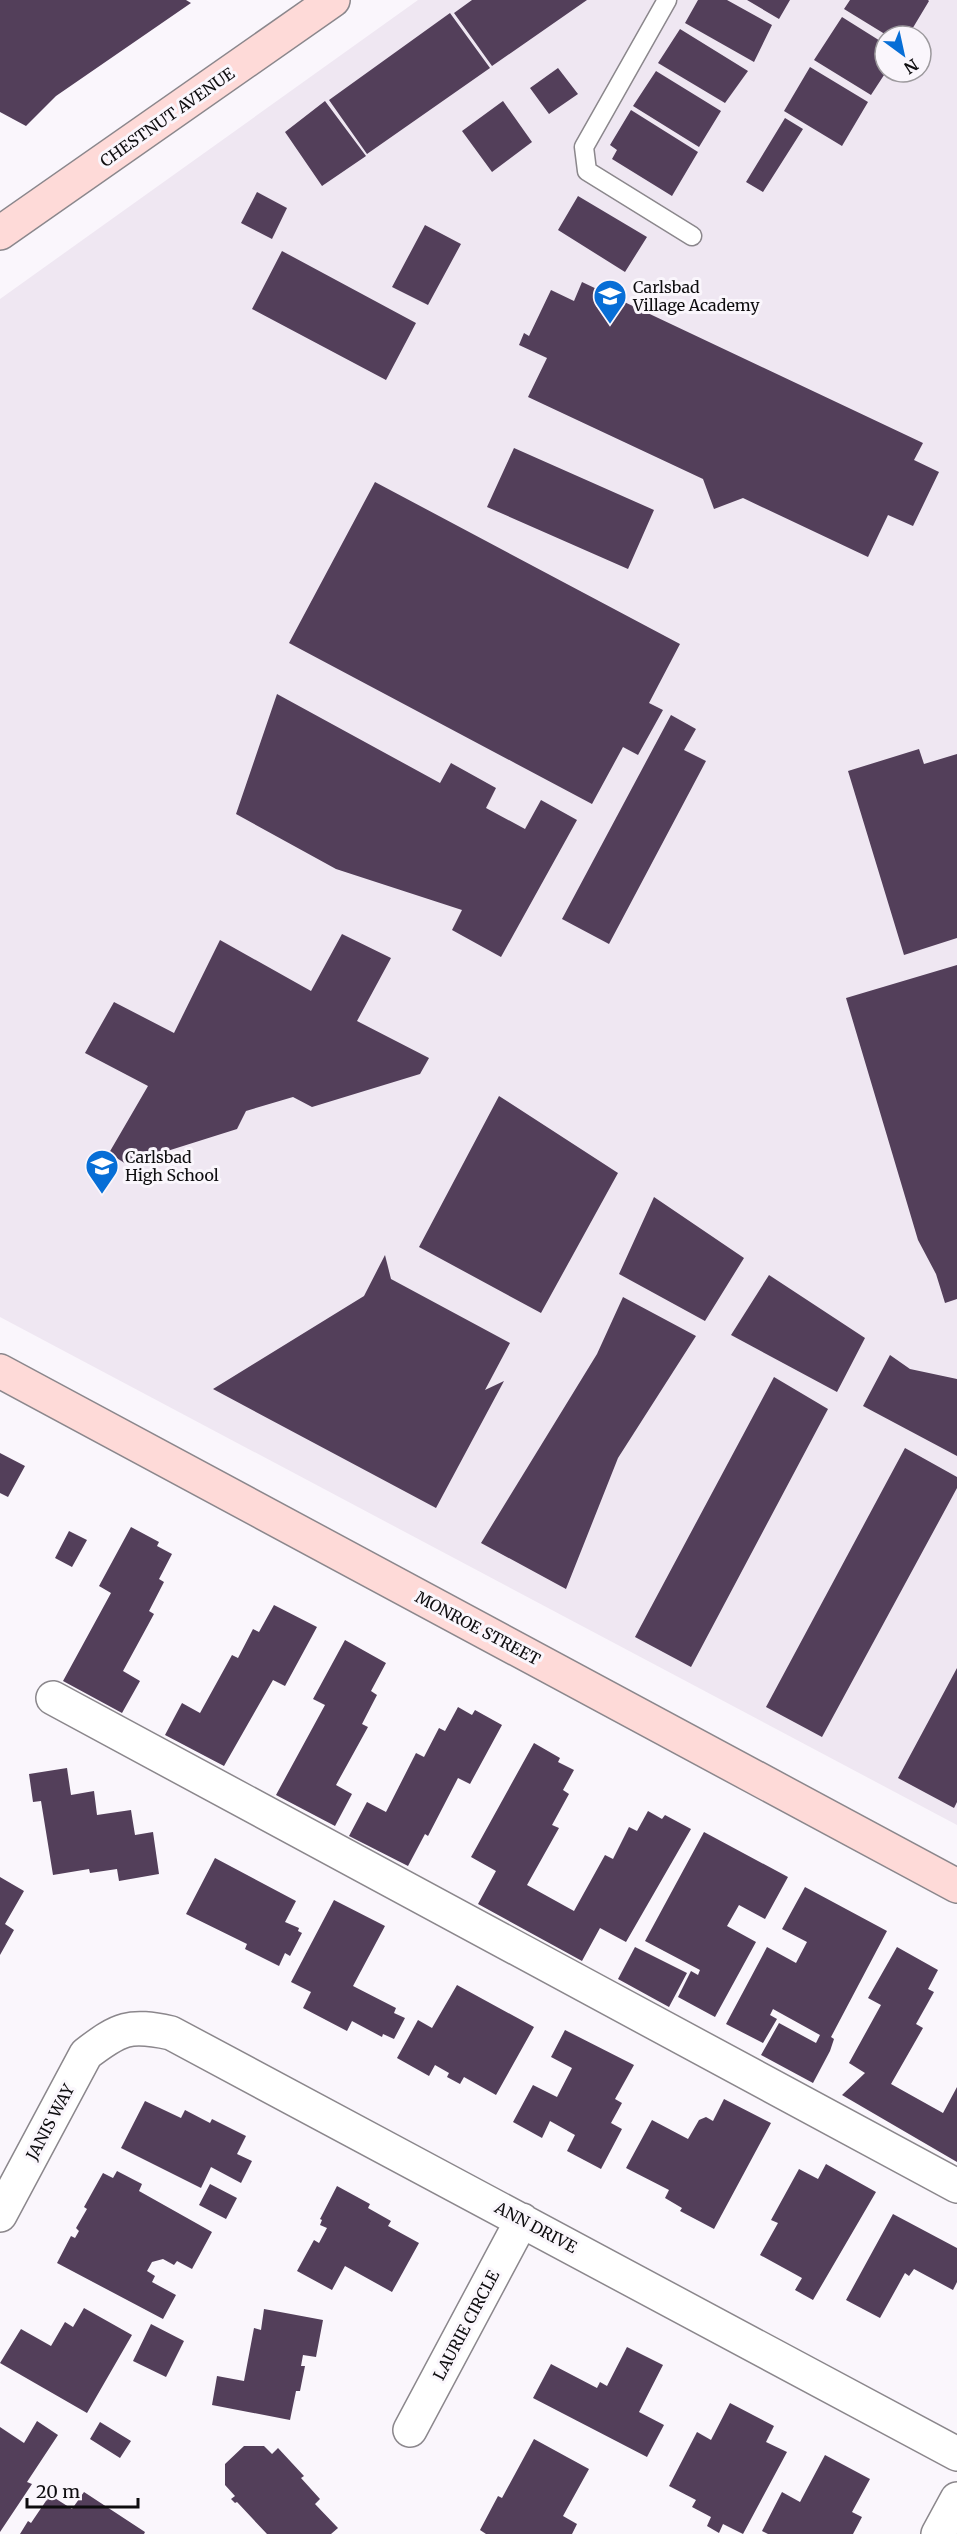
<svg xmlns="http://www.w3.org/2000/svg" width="957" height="2534" font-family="Merriweather,serif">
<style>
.built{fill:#efe7f2;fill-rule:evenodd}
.building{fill:#533f5a}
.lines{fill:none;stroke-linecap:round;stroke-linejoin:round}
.lane-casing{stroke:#8b878c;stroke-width:21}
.street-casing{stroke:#8b878c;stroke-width:36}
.secondary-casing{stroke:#8b878c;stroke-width:36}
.lane{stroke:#fff;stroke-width:18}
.street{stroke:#fff;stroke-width:33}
.secondary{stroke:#fedad8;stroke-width:33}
.labels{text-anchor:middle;stroke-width:6;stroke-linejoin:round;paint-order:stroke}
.street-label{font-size:16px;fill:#0e0d0f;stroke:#faf6fc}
.poi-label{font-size:16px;fill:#0e0d0f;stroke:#faf6fc;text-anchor:start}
</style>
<rect width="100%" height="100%" fill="#faf6fc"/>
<path class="built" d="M418,0H957V1825L0,1317V299ZM885,36H921V72H885Z"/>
<path class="building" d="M0,0H186L191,3L56,96L26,126L0,112Z
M472,0H587L492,66L454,13Z
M698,0H727L772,25L754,62L685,23Z
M747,0H790L779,19Z
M850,0H928L929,1L908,36H888L844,9Z
M450,13L490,68L367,154L329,100Z
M842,17L885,44L886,72L871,95L814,60Z
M680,29L748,71L725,103L658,63Z
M810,67L868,102L842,146L784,111Z
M558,68L578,94L549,114L530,88Z
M656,71L721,111L699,147L633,106Z
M325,101L366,156L322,186L285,132Z
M503,101L532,142L492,172L462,131Z
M631,110L698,152L672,196L612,159L617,150L610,145Z
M785,118L803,129L763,192L746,182Z
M257,192L287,208L272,239L241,223Z
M578,196L647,237L625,272L558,230Z
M425,225L461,244L428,305L392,287Z
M282,251L416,323L386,380L252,309Z
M582,282L923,443L914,460L939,472L913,526L888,515L868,557L743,498L714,509L703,479L528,397L547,358L519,345L524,333L529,336L551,290L574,301Z
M514,448L654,510L628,569L487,507Z
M375,482L680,644L649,703L663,710L638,755L623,747L592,804L289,643Z
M277,694L440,783L451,763L496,788L486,808L525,829L541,800L577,820L501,957L452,930L462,910L336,869L236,814Z
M671,715L696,729L684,750L706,761L609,944L562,919Z
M919,749L924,764L957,754V938L904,955L848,771Z
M342,934L391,958L357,1021L429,1058L420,1074L312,1107L293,1097L246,1111L237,1129L126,1164L109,1153L148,1086L85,1053L114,1002L174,1033L220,940L311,991Z
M957,965V1299L945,1303L936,1274L918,1240L846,998Z
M499,1096L618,1173L541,1313L419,1247Z
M654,1197L744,1258L705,1321L619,1274Z
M385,1255L391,1279L510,1343L485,1390L504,1381L436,1508L213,1389L364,1296Z
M769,1275L865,1338L837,1392L731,1335Z
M623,1297L696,1336L618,1458L566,1589L481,1543L597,1354Z
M890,1355L910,1369L957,1379V1456L863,1406Z
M774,1377L828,1409L691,1667L635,1637Z
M905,1448L957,1477V1488L822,1737L766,1707Z
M0,1453L25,1466L8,1497L0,1493Z
M131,1527L159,1542L157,1546L172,1554L159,1579L164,1582L149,1611L154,1614L123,1671L140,1681L122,1713L63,1681L111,1593L99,1586Z
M69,1531L87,1540L72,1567L55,1558Z
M274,1605L317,1627L285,1686L273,1680L224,1766L165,1735L182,1703L200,1713L232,1655L238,1658L253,1629L259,1632Z
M345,1640L386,1663L371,1691L377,1695L362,1724L368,1727L336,1785L352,1794L335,1826L276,1795L325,1705L313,1699Z
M957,1668V1802L954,1808L898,1778Z
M458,1707L472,1715L475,1710L502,1725L470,1784L458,1778L428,1836L425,1834L408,1866L349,1836L367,1802L386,1812L416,1753L424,1757L439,1728L445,1731Z
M534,1743L560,1758L558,1762L574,1770L563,1790L569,1794L552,1825L559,1828L527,1885L574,1911L605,1855L613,1859L629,1827L637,1831L648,1811L662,1819L665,1815L691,1829L626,1942L600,1928L582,1961L478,1904L496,1871L471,1857Z
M67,1768L71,1795L94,1791L97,1815L131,1810L135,1835L153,1832L159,1874L119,1881L117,1869L90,1873L89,1869L53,1875L41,1801L33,1802L29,1774Z
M704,1832L788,1877L765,1919L739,1905L727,1926L756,1942L715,2017L678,1997L691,1971L698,1975L700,1970L645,1941Z
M215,1858L296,1901L285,1922L299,1928L298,1931L302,1933L290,1956L285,1953L279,1966L245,1949L247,1944L186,1914Z
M0,1877L24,1891L5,1924L14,1930L0,1955Z
M805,1887L887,1931L831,2037L834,2039L830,2051L813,2083L761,2055L779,2023L816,2043L820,2035L773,2009L770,2015L777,2019L763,2043L726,2024L767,1947L796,1963L807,1942L782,1929Z
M334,1900L385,1926L353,1986L396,2008L394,2013L405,2018L394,2039L383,2034L382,2037L352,2021L347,2031L303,2008L311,1992L291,1982Z
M635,1947L687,1973L669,2007L618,1979Z
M897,1947L938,1970L928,1989L934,1992L916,2024L923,2028L891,2084L943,2113L957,2087V2162L842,2095L865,2073L849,2063L881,2005L868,1998Z
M457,1985L534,2027L496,2095L464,2077L460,2084L447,2077L449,2073L435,2065L429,2076L397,2058L418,2020L432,2028Z
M565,2030L634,2065L615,2099L622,2103L611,2123L622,2129L601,2169L567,2151L575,2135L550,2121L542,2138L513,2122L533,2085L557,2097L572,2068L551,2057Z
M724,2099L771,2123L714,2229L680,2211L682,2208L665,2198L669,2190L626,2168L652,2120L688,2139L699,2120L706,2117L713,2121Z
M145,2101L181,2118L185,2110L210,2123L212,2119L246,2136L237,2154L252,2161L241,2183L211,2167L201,2188L121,2148Z
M826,2164L876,2192L813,2300L795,2290L802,2278L760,2255L778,2223L771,2220L799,2169L818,2179Z
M117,2171L142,2184L139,2191L212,2232L192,2269L177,2261L174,2265L163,2259L152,2262L147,2271L155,2276L152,2282L176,2295L163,2319L57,2263L71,2236L75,2238L79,2231L76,2228L87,2209L84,2207L103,2173L113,2178Z
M210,2184L237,2198L226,2219L199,2205Z
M337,2186L370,2204L368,2208L391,2221L388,2226L419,2243L392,2292L345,2266L332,2290L297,2271L314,2240L319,2243L327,2228L320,2225L322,2220L320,2219Z
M893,2214L957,2248V2282L953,2290L914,2269L909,2276L905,2273L880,2318L846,2300Z
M84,2308L132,2335L87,2413L0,2363L21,2329L51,2346L65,2322L73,2327Z
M264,2309L323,2320L316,2357L303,2355L301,2366H305L300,2391H296L290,2420L212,2405L217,2376L244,2381L254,2328L261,2330Z
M151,2324L184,2341L166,2377L133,2361Z
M627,2347L663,2365L639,2412L664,2425L647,2457L533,2398L551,2364L597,2388L600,2382L607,2386Z
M730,2403L774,2426L766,2442L787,2452L743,2534L723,2524L719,2533L707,2526L711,2517L692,2507L696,2500L669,2486L697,2432L711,2440Z
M37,2421L58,2435L27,2482L32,2484L0,2532V2427L24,2443Z
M100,2422L131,2441L120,2458L90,2439Z
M534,2439L589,2469L563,2516L577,2524L572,2534H486L480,2530L498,2496L502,2498Z
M244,2446H264L272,2454L278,2448L304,2476L301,2478L320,2499L315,2504L338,2528L331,2534H267L237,2502L235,2503L231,2499L235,2496L225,2485V2464Z
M825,2455L870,2479L852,2512L862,2517L853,2534H768L762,2531L782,2492L800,2502Z
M84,2492L145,2532L144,2534H20L28,2521L31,2523L50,2495L72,2509Z"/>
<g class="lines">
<g class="lane-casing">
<path id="lane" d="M667,0L584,147L587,171L692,236"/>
</g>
<g class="street-casing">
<path id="street" d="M53,1698L957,2186
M0,2215L86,2054C120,2028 129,2024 171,2033L957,2454
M410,2430L522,2220
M938,2534L957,2499"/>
</g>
<g class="secondary-casing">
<path id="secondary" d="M0,233L333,0
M0,1371L957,1886"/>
</g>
<use href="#lane" class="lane"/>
<use href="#street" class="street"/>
<use href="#secondary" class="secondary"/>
</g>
<defs>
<g id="school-pin" transform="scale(1.725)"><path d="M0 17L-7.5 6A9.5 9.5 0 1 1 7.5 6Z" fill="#076ed6" stroke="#faf6fc"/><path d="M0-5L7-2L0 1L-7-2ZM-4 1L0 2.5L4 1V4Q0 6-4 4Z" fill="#fff"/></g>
</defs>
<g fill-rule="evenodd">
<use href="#school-pin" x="610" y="296"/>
<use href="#school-pin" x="102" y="1166"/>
</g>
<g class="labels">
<g class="street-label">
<text transform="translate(167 117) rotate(-35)" y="6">CHESTNUT AVENUE</text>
<text transform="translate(478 1628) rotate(28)" y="6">MONROE STREET</text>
<text transform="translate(50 2122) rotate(-62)" y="6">JANIS WAY</text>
<text transform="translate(536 2227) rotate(28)" y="6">ANN DRIVE</text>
<text transform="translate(466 2325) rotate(-62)" y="6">LAURIE CIRCLE</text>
</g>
<g class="poi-label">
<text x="633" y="293">Carlsbad<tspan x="633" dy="18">Village Academy</tspan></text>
<text x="125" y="1163">Carlsbad<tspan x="125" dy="18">High School</tspan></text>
</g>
</g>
<g transform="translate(903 54) rotate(147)"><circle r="28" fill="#faf6fc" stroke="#9c999d" stroke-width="1.5"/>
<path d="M0-4.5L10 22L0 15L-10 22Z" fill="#076ed6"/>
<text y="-9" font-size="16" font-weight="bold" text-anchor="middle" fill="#0e0d0f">N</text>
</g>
<path d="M27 2498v9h111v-9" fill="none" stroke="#0e0d0f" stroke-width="3"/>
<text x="36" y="2498" font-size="18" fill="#0e0d0f" stroke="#faf6fc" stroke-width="4.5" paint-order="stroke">20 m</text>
</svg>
